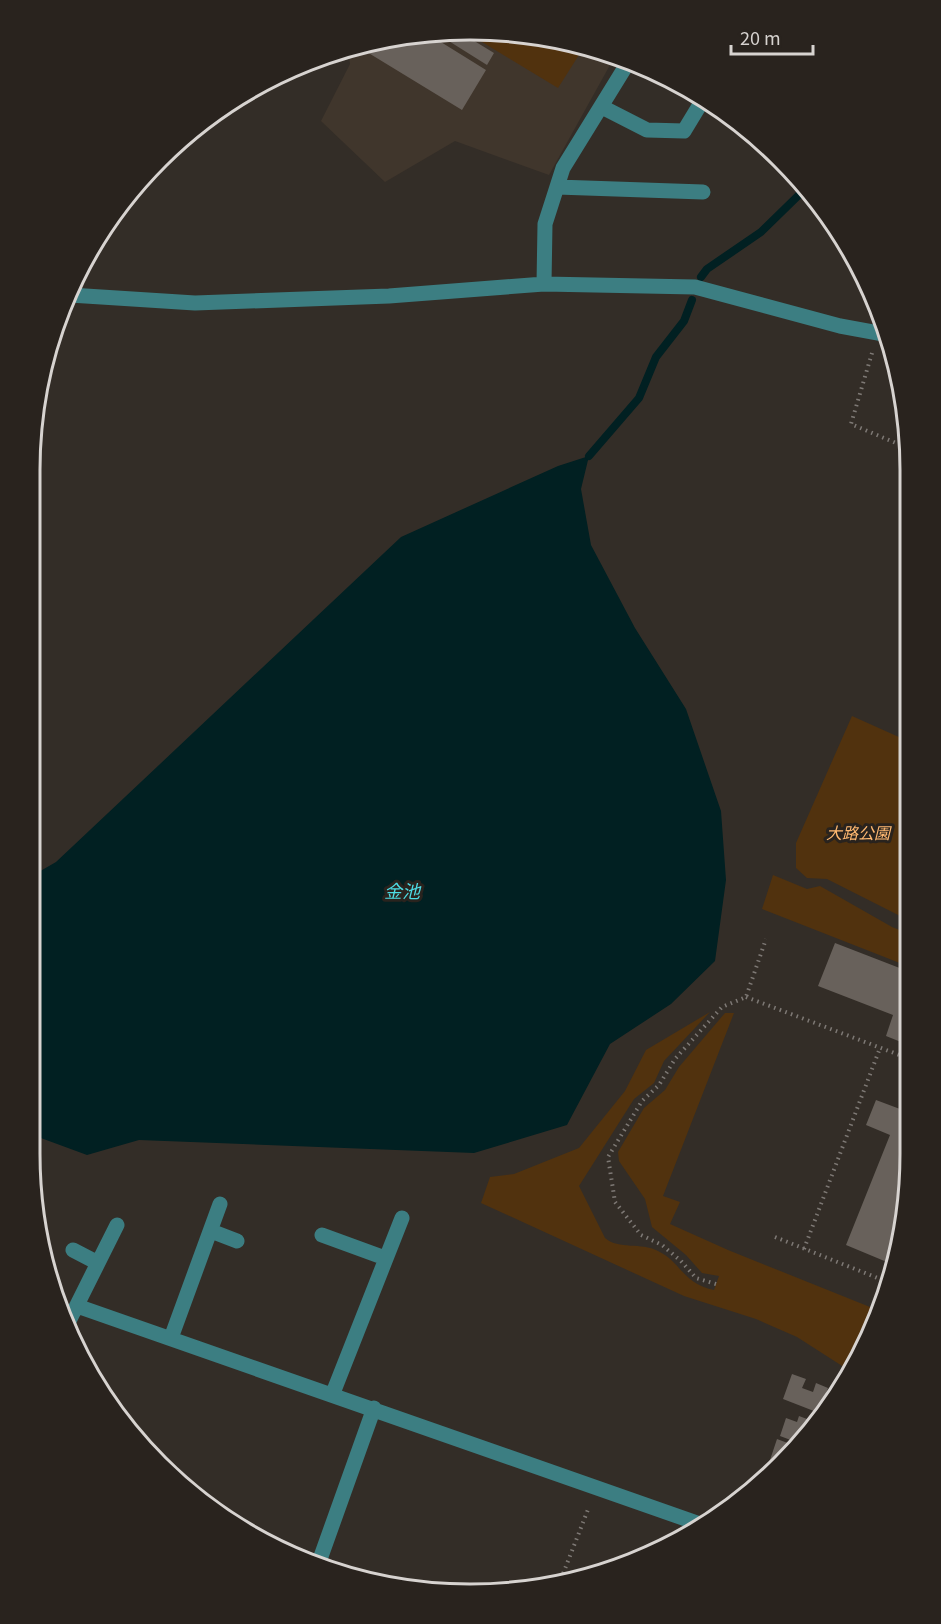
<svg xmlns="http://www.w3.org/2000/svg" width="941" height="1624" font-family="Georgia,'Noto Sans JP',serif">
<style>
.built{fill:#40362c}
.green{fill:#51320e}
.water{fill:#012022}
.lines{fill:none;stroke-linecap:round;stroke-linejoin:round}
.stream{stroke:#012022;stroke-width:8}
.building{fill:#68615b}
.path{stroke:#7e7975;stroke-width:4;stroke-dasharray:1.5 4.5;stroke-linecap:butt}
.minor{stroke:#3c7e82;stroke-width:15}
.labels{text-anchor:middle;stroke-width:6;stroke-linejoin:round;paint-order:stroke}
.park-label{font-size:16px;font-style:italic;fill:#ffb971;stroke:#29231e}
.water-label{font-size:18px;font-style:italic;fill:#4ddce4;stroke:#29231e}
.rim{fill:none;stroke:#d7d3d0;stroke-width:3}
</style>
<rect width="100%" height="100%" fill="#332d27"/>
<path class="built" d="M470,30L556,38L615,56L549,175L455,141L385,182L321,121L350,64L349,55L353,48L384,39Z"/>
<path class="green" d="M470,30L556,38L584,47L558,88L464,31Z
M852,716L910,742V921L827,879L807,878L796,868V843Z
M773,875L807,889L820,886L892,927L910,934V967L762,909Z
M710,1012L664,1061L654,1083L634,1099L579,1186L605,1238C619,1250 641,1242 658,1251C681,1262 682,1283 714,1290L719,1276L702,1273L686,1255L652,1227L645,1199L619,1161L618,1152L644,1108L665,1090L679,1067L725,1013H734L663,1196L680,1202L670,1224L728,1250L880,1311L850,1371L797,1337L756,1319L684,1296L481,1203L490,1177L514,1174L579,1148L625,1091L646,1050Z"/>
<path class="water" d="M589,456L581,489L591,545L635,628L686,709L721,811L726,880L715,961L671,1004L610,1044L567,1125L474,1153L139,1140L87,1155L30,1134V877L56,862L401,537L558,466Z"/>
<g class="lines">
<path class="stream" d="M701,277L707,269L761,232L805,189
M589,456L639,398L656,357L684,321L692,300"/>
</g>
<path class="building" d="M458,31L494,53L487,65L436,33Z
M428,34L486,70L462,110L362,49L364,45L384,39Z
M835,943L910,972V1022L901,1042L886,1036L893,1015L818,986Z
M910,1084V1183L894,1265L846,1245L890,1135L866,1125L876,1100L900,1109Z
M792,1374L806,1379L802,1388L813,1392L816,1383L828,1388L819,1413L783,1399Z
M799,1416L815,1422L796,1442L780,1436L786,1418L797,1422Z
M777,1439L793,1445L774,1465L769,1463Z"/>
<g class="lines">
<path class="path" d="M872,353L851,424L910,449
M746,997L910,1059
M775,1237L890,1283
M804,1249L880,1048
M716,1284L696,1278L681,1261L662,1245L641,1235L615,1202L608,1157L642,1101L659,1085L675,1059L722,1007L746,997L766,939
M561,1579L589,1507"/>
<path class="minor" d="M602,107L647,130L684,131L704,98
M557,187L703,192
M544,284L545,224L563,168L629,61
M70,295L195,303L389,296L544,284L695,287L840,326L889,335
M211,1231L237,1241
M322,1235L385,1258
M73,1250L98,1263
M77,1306L700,1524
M68,1323L117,1225
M171,1338L220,1204
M333,1393L402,1218
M319,1562L374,1408"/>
</g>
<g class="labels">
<g class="park-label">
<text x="858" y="839">大路公園</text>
</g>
<g class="water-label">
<text x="402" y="898">金池</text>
</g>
</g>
<path d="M0 0H941V1624H0ZM470 40H470A430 430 0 0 1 900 470V1154A430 430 0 0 1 470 1584H470A430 430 0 0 1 40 1154V470A430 430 0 0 1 470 40Z" fill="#29231e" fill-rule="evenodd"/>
<path class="rim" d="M470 40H470A430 430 0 0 1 900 470V1154A430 430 0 0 1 470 1584H470A430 430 0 0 1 40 1154V470A430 430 0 0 1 470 40Z"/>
<path d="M731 45v9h82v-9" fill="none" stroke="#d7d3d0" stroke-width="3"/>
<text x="740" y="45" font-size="18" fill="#d7d3d0" stroke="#29231e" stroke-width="4.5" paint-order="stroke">20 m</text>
</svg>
